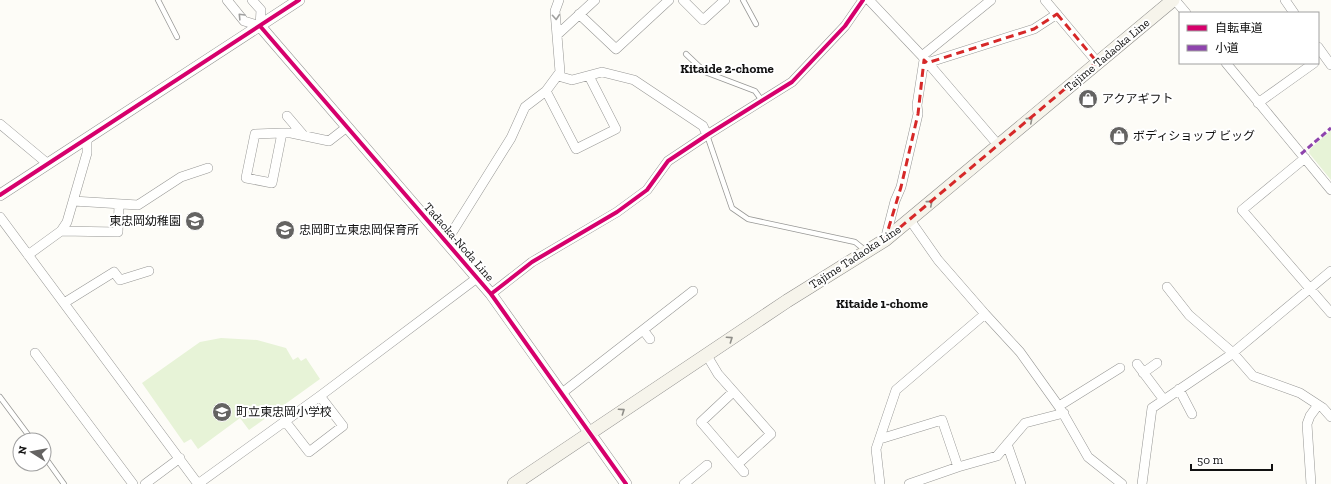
<svg xmlns="http://www.w3.org/2000/svg" width="1331" height="484" font-family="'Zilla Slab','Noto Sans JP',serif">
<style>
.green{fill:#e7f3d7}
.lines{fill:none;stroke-linecap:round;stroke-linejoin:round}
.service-casing{stroke:#979795;stroke-width:6}
.minor-casing{stroke:#979795;stroke-width:10}
.tertiary-casing{stroke:#979795;stroke-width:12}
.secondary-casing{stroke:#8e8d8b;stroke-width:14}
.service{stroke:#fffffe;stroke-width:4.5}
.minor{stroke:#fffffe;stroke-width:9}
.tertiary{stroke:#fffffe;stroke-width:11}
.secondary{stroke:#f6f4eb;stroke-width:13}
.quiet{stroke:#8e44ad;stroke-width:3;stroke-dasharray:6 3;stroke-linecap:butt}
.cycleway-casing{stroke:#fff;stroke-width:6}
.cycleway{stroke:#d6006c;stroke-width:4}
.oneway{stroke:#a0a09f}
.oneway2{stroke:#8f8e89}
.marked{fill:none;stroke:#d62828;stroke-width:3;stroke-dasharray:8 5;stroke-linejoin:round}
.labels{text-anchor:middle;stroke-width:4;stroke-linejoin:round;paint-order:stroke}
.street-label{font-size:12px;fill:#111;stroke:#fff}
.poi-label{font-size:12px;fill:#111;stroke:#fff;text-anchor:start}
.neighbourhood-label{font-size:13px;font-weight:bold;fill:#111;stroke:#fff}
</style>
<rect width="100%" height="100%" fill="#fdfcf7"/>
<path class="green" d="M1331,130V180L1309,153L1310,149Z
M221,338L257,340L286,348L293,360L298,357L301,361L306,358L320,379L249,430L240,418L198,449L191,439L184,443L142,383L200,342Z"/>
<g class="lines">
<g class="service-casing">
<path id="service" d="M158,0L177,37
M743,0L756,24
M686,54L705,72L755,91L763,102
M707,135L732,208L748,219L855,242L866,251
M0,397L32,440
M44,456L64,484"/>
</g>
<g class="minor-casing">
<path id="minor" d="M227,0L244,21L260,26L261,10L252,0
M683,0L703,20L725,0
M869,0L922,56L999,146
M1045,0L1097,62
M1175,0L1186,13
M1285,0L1294,13
M579,14L616,49L669,0
M557,35L595,0
M1318,47L1331,65
M922,56L991,0
M927,63L1034,29L1057,14
M1226,63L1331,190
M558,76L572,80L602,72L634,80L703,126L707,135
M546,91L576,149L616,129L589,76
M1258,103L1314,63
M287,116L304,136
M0,124L48,164
M282,133L272,183L246,178L255,134Z
M282,133H291L329,141L347,127
M1305,158L1242,210L1331,313
M73,201L138,205L181,177L208,168
M0,217L198,484
M910,220L938,260L985,314L1020,352L1060,408L1088,457L1122,484
M61,231L118,232L119,205
M885,240L895,201L901,187L918,114L917,105L924,60
M446,242L511,138L525,107L546,91L560,72L555,11L559,0
M28,255L61,231L67,222L87,153V139
M1167,287L1189,315L1233,353L1253,376L1300,393L1323,408L1331,417
M491,294L532,262L617,212L647,190L668,161L707,135L792,82L845,26L863,0
M64,303L114,272L120,280L149,271
M644,331L650,339
M35,353L133,484
M706,354L718,374L771,434L738,464
M1137,364L1164,400
M1143,373L1157,363
M1179,389L1192,414
M733,392L701,422L744,472
M562,393L693,291
M1059,406L1120,368
M285,421L309,452L343,426L320,396
M880,439L942,420L958,467
M1007,444L1021,484
M145,484L180,458
M198,484L320,396L477,278
M684,484L707,465
M880,484L876,449L896,390L985,314
M909,484L958,467L997,456L1025,423L1064,413
M1142,484L1152,408L1229,356L1331,271
M1311,484L1307,424L1310,416L1318,405"/>
</g>
<g class="tertiary-casing">
<path id="tertiary" d="M260,26L491,294L626,484
M0,195L299,0"/>
</g>
<g class="secondary-casing">
<path id="secondary" d="M514,484L787,301L885,240L1173,0"/>
</g>
<use href="#service" class="service"/>
<use href="#minor" class="minor"/>
<use href="#tertiary" class="tertiary"/>
<use href="#secondary" class="secondary"/>
<path class="quiet" d="M1301,154L1331,128"/>
<g class="cycleway-casing">
<path id="cycleway" d="M260,26L491,294L626,484
M0,195L299,0
M491,294L532,262L617,212L647,190L668,161L707,135L792,82L845,26L863,0"/>
</g>
<use href="#cycleway" class="cycleway"/>
</g>
<defs><path id="oneway-chevron" d="M-2-3.5L2.5 0L-2 3.5" fill="none" stroke-width="1.6" stroke-linecap="round" stroke-linejoin="round"/></defs>
<g class="oneway">
<use href="#oneway-chevron" transform="translate(241 16) rotate(-134)"/>
<use href="#oneway-chevron" transform="translate(556 17) rotate(86)"/>
</g>
<g class="oneway2">
<use href="#oneway-chevron" transform="translate(1030 120) rotate(-41)"/>
<use href="#oneway-chevron" transform="translate(930 203) rotate(-40)"/>
<use href="#oneway-chevron" transform="translate(730 339) rotate(-34)"/>
<use href="#oneway-chevron" transform="translate(622 411) rotate(-34)"/>
</g>
<path class="marked" d="M1057,14L1097,62L885,240L901,187L918,114L924,60L927,63L1034,29Z"/>
<defs>
<g id="shop-disc" transform="scale(1)"><circle r="9.5" fill="#646362" stroke="#fff"/><path d="M-5-2.5h2.3a2.7 3.5 0 0 1 5.4 0H5L5.5 6h-11ZM-1.5-2.5h3a1.5 2.3 0 0 0-3 0Z" fill="#fff"/></g>
<g id="school-disc" transform="scale(1)"><circle r="9.5" fill="#646362" stroke="#fff"/><path d="M0-5L7-2L0 1L-7-2ZM-4 1L0 2.5L4 1V4Q0 6-4 4Z" fill="#fff"/></g>
</defs>
<g fill-rule="evenodd">
<use href="#shop-disc" x="1088" y="99"/>
<use href="#shop-disc" x="1119" y="136"/>
<use href="#school-disc" x="195" y="221"/>
<use href="#school-disc" x="285" y="230"/>
<use href="#school-disc" x="222" y="412"/>
</g>
<g class="labels">
<g class="street-label">
<text transform="translate(1107 55) rotate(-40)" y="4">Tajime Tadaoka Line</text>
<text transform="translate(459 242) rotate(49)" y="4">Tadaoka-Noda Line</text>
<text transform="translate(855 257) rotate(-33)" y="4">Tajime Tadaoka Line</text>
</g>
<g class="poi-label">
<text x="1102" y="103">アクアギフト</text>
<text x="1133" y="140">ボディショップ ビッグ</text>
<text x="181" y="225" text-anchor="end">東忠岡幼稚園</text>
<text x="299" y="234">忠岡町立東忠岡保育所</text>
<text x="236" y="416">町立東忠岡小学校</text>
</g>
<g class="neighbourhood-label">
<text x="727" y="73">Kitaide 2-chome</text>
<text x="882" y="308">Kitaide 1-chome</text>
</g>
</g>
<rect x="1179" y="12" width="140" height="52" fill="#ffffff" stroke="#a0a0a0"/>
<rect x="1187" y="25" width="20" height="6" fill="#d6006c" stroke="#a0a0a0"/>
<text x="1215" y="32" font-size="12" fill="#111111">自転車道</text>
<rect x="1187" y="45" width="20" height="6" fill="#8e44ad" stroke="#a0a0a0"/>
<text x="1215" y="52" font-size="12" fill="#111111">小道</text>
<g transform="translate(32 452) rotate(281)"><circle r="19" fill="#ffffff" stroke="#a0a0a0"/>
<path d="M0-3L7 15L0 10L-7 15Z" fill="#646362"/>
<text y="-6" font-size="11" font-weight="bold" text-anchor="middle" fill="#111111">N</text>
</g>
<path d="M1191 464v6h81v-6" fill="none" stroke="#111111" stroke-width="2"/>
<text x="1197" y="464" font-size="12" fill="#111111" stroke="#ffffff" stroke-width="3" paint-order="stroke">50 m</text>
</svg>
